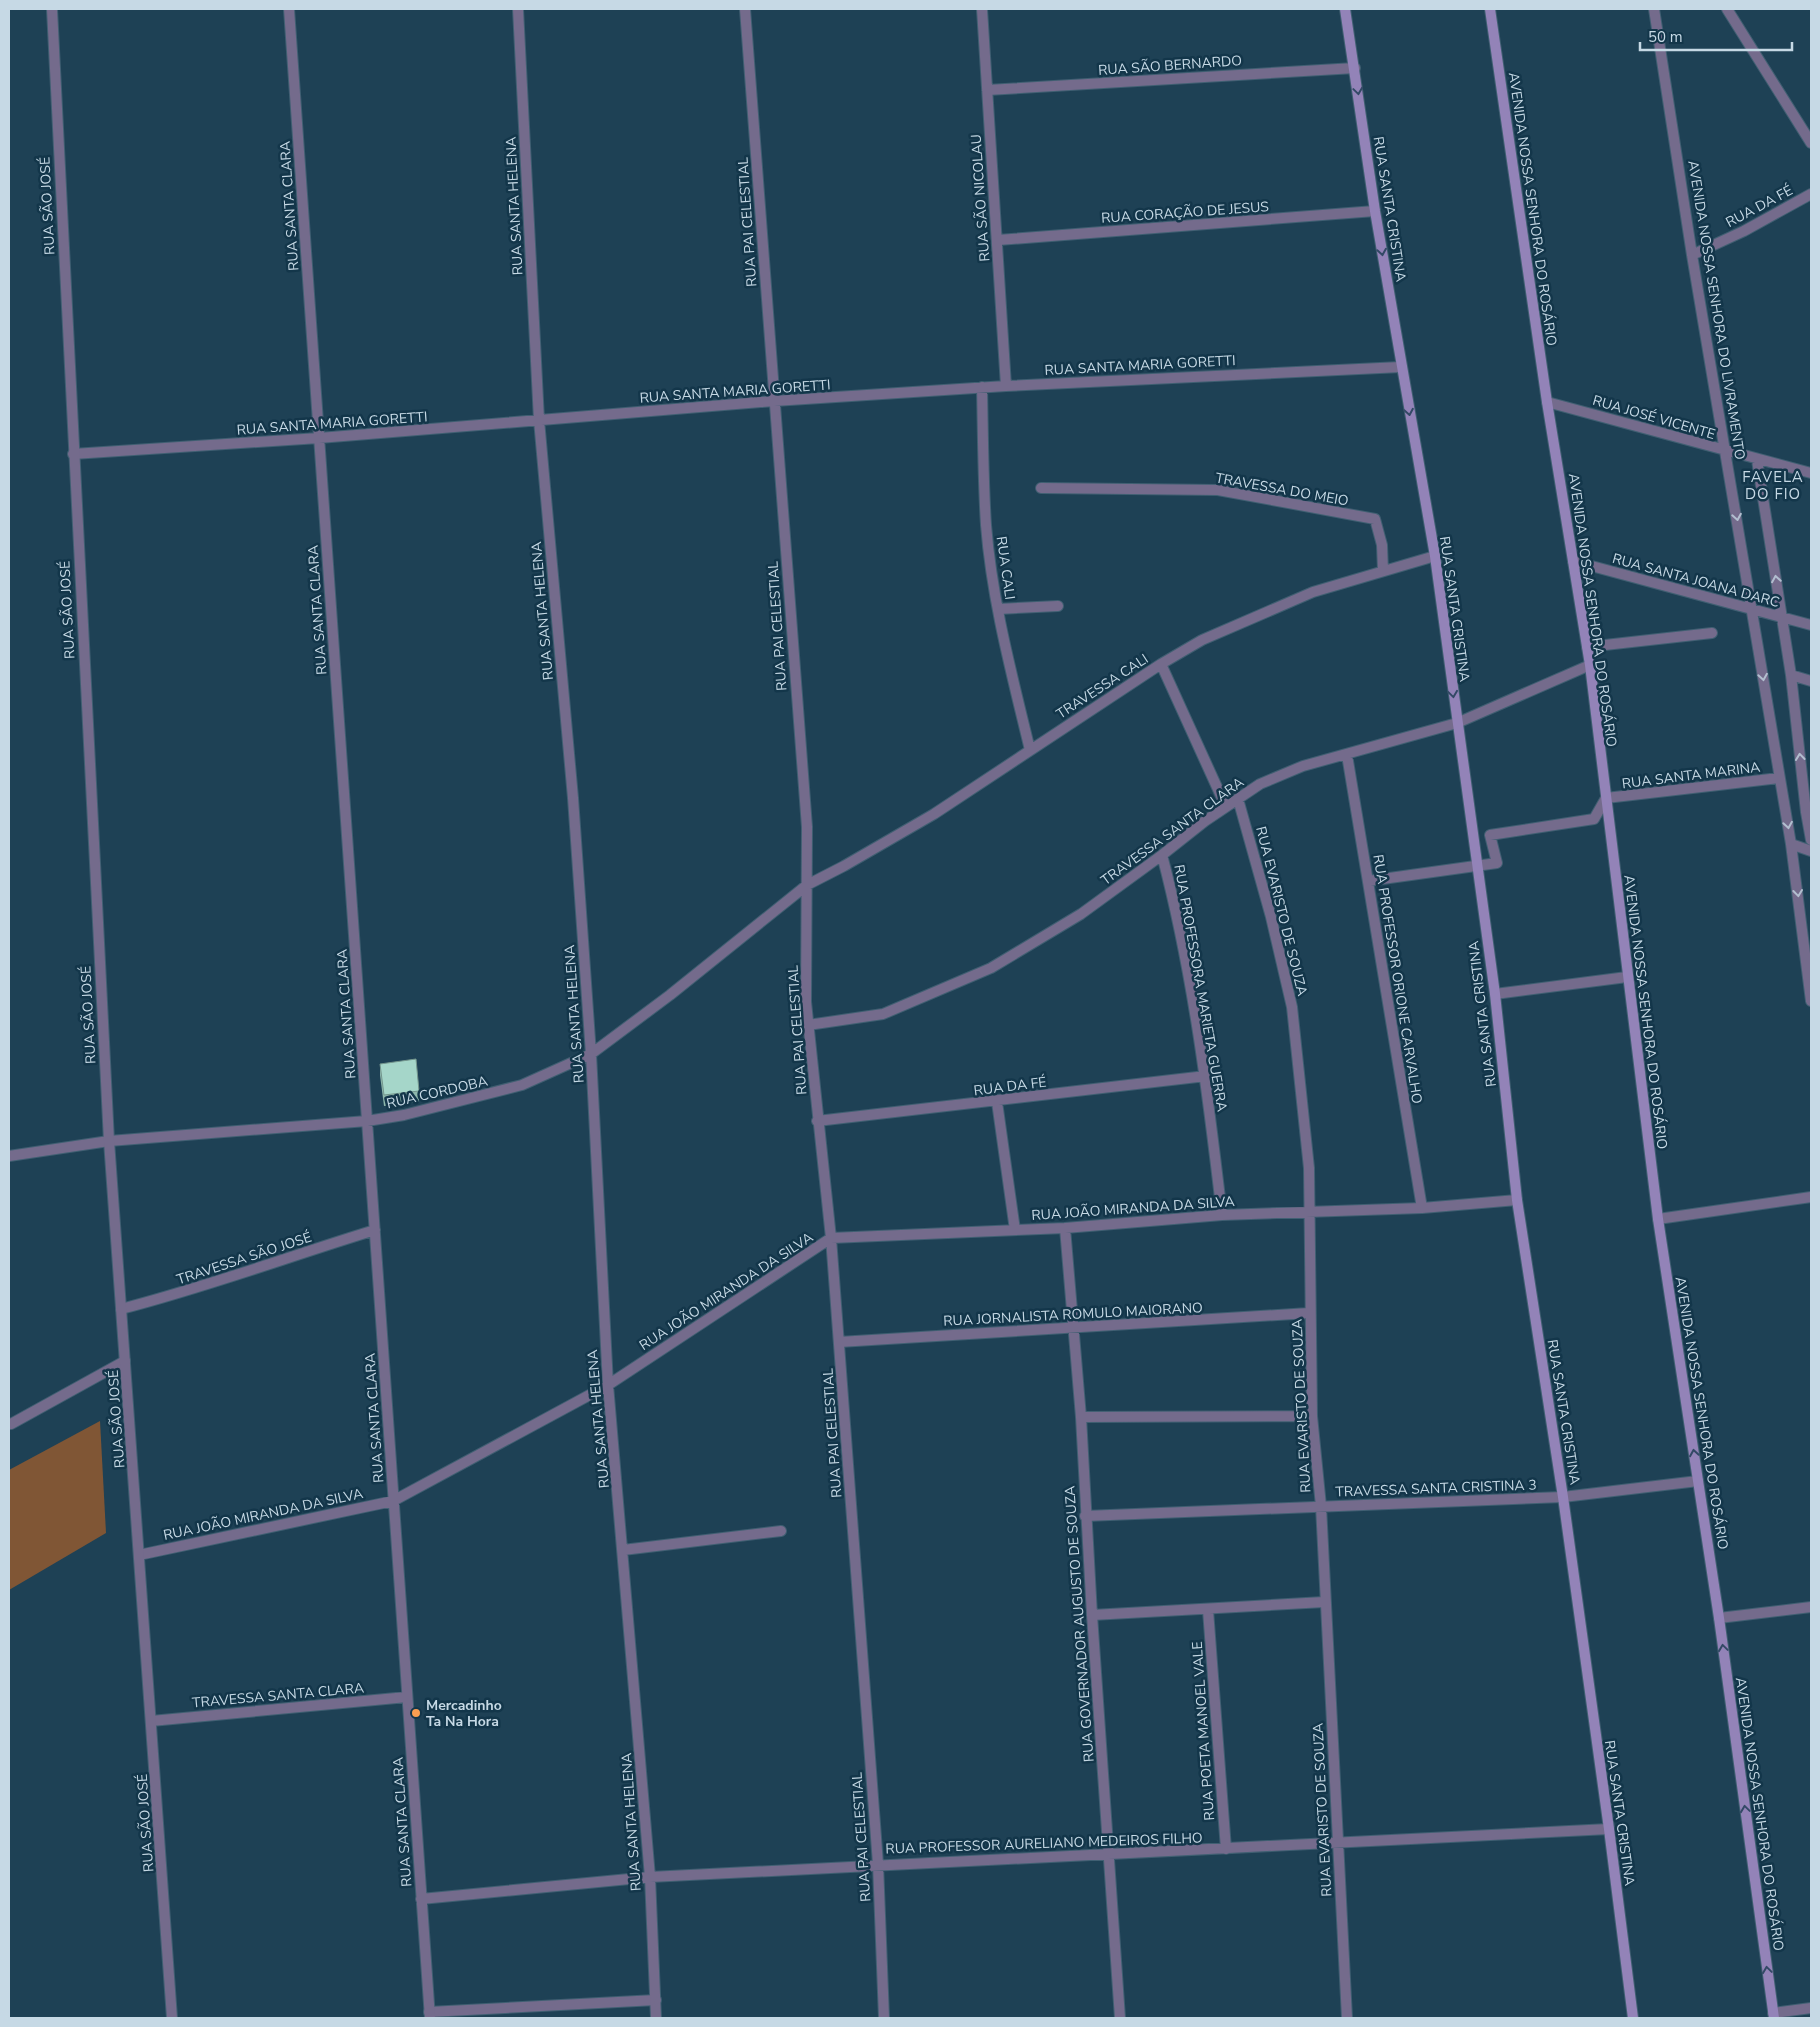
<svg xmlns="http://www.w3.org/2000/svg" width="1820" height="2027" font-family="'Nunito Sans',sans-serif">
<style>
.green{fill:#805635}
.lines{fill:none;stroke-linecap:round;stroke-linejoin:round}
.service-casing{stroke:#405f72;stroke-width:12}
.minor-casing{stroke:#405f72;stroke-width:12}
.tertiary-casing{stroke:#405f72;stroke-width:12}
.secondary-casing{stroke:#405f72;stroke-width:12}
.service{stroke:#746b8c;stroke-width:10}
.minor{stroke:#746b8c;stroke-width:10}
.tertiary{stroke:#746b8c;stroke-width:10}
.secondary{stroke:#9383b8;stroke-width:10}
.wall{fill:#8eb8ad}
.building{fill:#a5d6c9;stroke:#74968d}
.oneway{stroke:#334966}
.oneway2{stroke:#b2becf}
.poi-dot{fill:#fb9e51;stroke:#13364a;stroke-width:2}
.labels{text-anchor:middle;stroke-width:5;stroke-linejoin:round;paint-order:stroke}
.street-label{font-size:14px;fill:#c6d9e5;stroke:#13364a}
.poi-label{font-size:14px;font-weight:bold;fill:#c6d9e5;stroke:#13364a;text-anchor:start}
.neighbourhood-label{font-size:15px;letter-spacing:1px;fill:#c6d9e5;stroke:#13364a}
</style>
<rect width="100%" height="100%" fill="#1e4155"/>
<path class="green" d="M100,1421L106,1533L9,1590V1470Z"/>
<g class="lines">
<g class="service-casing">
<path id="service" d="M1727,9L1811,143
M429,2012L656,2000"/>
</g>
<g class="minor-casing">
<path id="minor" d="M289,9L430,2018
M518,9L539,420L573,798L591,1054L608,1385L650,1877L656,2018
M745,9L807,827L806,1002L831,1238L878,1864L884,2018
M982,9L1006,386
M1654,9L1692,255L1791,844L1811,1001
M987,90L1355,68
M998,240L1375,211
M1692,255L1744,231L1811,194
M982,387C983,433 983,479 986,525C992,601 1012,675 1030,750
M1547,402L1811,473
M73,454L319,438L774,401L1006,386L1401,367
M1757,460L1791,675L1806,812L1811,840
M1041,488L1218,490L1375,519L1382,545L1383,571
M1573,561L1811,625
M998,609L1058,606
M1587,647L1712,633
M1161,664L1226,807
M1791,675L1811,681
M1347,755L1422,1208
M1238,799L1271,917L1292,1007L1309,1168L1312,1416L1321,1506L1347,2018
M1791,844L1811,851
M1162,855C1193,973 1208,1095 1222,1215
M1368,881L1497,863L1490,835L1594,819L1606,798L1779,778
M1495,994L1627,977
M808,1025L883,1014L991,968L1081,914L1162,855L1205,821L1260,784L1303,766L1457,723L1590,665
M997,1102L1015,1230
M817,1121L1206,1076
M9,1156L109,1141L367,1121L404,1115L522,1085L591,1054L670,995L807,885L844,866L934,814L1161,664L1202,640L1313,592L1435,556
M1658,1219L1811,1197
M1065,1228L1081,1417L1092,1615L1120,2018
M121,1309C207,1287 290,1256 375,1230
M839,1342L1309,1313
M1081,1417L1312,1416
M11,1424L125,1361
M1085,1516L1563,1497L1698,1481
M623,1550L781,1531
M139,1555L393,1501L608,1385L831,1238L1065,1228L1222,1215L1422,1208L1517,1200
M1208,1610L1226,1849
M1092,1615L1324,1602
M1719,1618L1811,1607
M151,1721L407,1697
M421,1899L650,1877L1609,1829
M1773,2013L1811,2008"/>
</g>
<g class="tertiary-casing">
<path id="tertiary" d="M52,9L109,1141L172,2018"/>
</g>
<g class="secondary-casing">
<path id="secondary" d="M1345,9L1375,211L1435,556L1495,994L1517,1200L1563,1497L1609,1829L1633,2018
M1490,9L1547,402L1590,665L1658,1219L1719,1618L1774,2018"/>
</g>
<use href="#service" class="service"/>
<use href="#minor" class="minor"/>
<use href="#tertiary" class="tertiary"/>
<use href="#secondary" class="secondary"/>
</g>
<path class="wall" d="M380,1064L419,1091V1102L384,1106L380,1075Z"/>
<path class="building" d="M416,1059L419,1091L384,1095L380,1064Z"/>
<defs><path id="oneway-chevron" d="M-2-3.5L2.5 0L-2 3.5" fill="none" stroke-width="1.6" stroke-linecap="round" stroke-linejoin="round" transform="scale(1.25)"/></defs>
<g class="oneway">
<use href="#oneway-chevron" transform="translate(1358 91) rotate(82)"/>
<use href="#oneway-chevron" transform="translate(1382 252) rotate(81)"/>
<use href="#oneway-chevron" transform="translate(1409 412) rotate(80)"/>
<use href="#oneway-chevron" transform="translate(1453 694) rotate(82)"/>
<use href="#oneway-chevron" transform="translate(1694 1453) rotate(-99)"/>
<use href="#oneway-chevron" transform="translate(1723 1648) rotate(-98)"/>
<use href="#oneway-chevron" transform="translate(1745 1809) rotate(-98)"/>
<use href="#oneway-chevron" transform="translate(1767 1970) rotate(-98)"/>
</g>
<g class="oneway2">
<use href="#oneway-chevron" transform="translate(1737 517) rotate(80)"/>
<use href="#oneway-chevron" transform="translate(1776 579) rotate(-99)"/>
<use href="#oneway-chevron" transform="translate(1763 677) rotate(81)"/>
<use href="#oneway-chevron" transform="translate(1800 757) rotate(-96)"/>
<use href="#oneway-chevron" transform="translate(1788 825) rotate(81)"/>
<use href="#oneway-chevron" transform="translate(1798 893) rotate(83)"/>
</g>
<circle class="poi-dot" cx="416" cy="1713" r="5"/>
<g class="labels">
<g class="street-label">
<text transform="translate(1170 65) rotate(-4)" y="5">RUA SÃO BERNARDO</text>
<text transform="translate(980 198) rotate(-94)" y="5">RUA SÃO NICOLAU</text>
<text transform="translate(47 206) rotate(-93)" y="5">RUA SÃO JOSÉ</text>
<text transform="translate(289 206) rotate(-94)" y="5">RUA SANTA CLARA</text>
<text transform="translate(514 206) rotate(-93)" y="5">RUA SANTA HELENA</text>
<text transform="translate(1759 206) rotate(-28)" y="5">RUA DA FÉ</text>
<text transform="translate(1390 209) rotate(81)" y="5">RUA SANTA CRISTINA</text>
<text transform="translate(1533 209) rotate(82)" y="5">AVENIDA NOSSA SENHORA DO ROSÁRIO</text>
<text transform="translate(1185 212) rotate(-4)" y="5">RUA CORAÇÃO DE JESUS</text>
<text transform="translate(747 222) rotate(-94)" y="5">RUA PAI CELESTIAL</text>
<text transform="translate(1717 310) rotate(81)" y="5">AVENIDA NOSSA SENHORA DO LIVRAMENTO</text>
<text transform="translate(1140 365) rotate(-3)" y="5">RUA SANTA MARIA GORETTI</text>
<text transform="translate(735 391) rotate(-4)" y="5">RUA SANTA MARIA GORETTI</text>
<text transform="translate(1654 417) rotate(16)" y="5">RUA JOSÉ VICENTE</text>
<text transform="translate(332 423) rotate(-4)" y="5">RUA SANTA MARIA GORETTI</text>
<text transform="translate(1282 489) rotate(10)" y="5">TRAVESSA DO MEIO</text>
<text transform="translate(1006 568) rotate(82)" y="5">RUA CALI</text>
<text transform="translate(1696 580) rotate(15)" y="5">RUA SANTA JOANA DARC</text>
<text transform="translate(1455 609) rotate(82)" y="5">RUA SANTA CRISTINA</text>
<text transform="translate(67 610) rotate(-93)" y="5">RUA SÃO JOSÉ</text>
<text transform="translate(317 610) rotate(-94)" y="5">RUA SANTA CLARA</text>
<text transform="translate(1593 610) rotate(82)" y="5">AVENIDA NOSSA SENHORA DO ROSÁRIO</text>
<text transform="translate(542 611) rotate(-95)" y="5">RUA SANTA HELENA</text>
<text transform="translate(777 626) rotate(-94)" y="5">RUA PAI CELESTIAL</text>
<text transform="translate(1102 686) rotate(-33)" y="5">TRAVESSA CALI</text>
<text transform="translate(1691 775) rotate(-7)" y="5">RUA SANTA MARINA</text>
<text transform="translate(1172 831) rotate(-36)" y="5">TRAVESSA SANTA CLARA</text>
<text transform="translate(1282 911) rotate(76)" y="5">RUA EVARISTO DE SOUZA</text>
<text transform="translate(1398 979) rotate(81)" y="5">RUA PROFESSOR ORIONE CARVALHO</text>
<text transform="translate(1201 988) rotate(80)" y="5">RUA PROFESSORA MARIETA GUERRA</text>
<text transform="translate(1646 1012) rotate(83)" y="5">AVENIDA NOSSA SENHORA DO ROSÁRIO</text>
<text transform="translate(346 1014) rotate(-94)" y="5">RUA SANTA CLARA</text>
<text transform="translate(574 1014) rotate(-94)" y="5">RUA SANTA HELENA</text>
<text transform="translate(1482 1014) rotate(-97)" y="5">RUA SANTA CRISTINA</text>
<text transform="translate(88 1015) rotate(-93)" y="5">RUA SÃO JOSÉ</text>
<text transform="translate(797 1030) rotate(-94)" y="5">RUA PAI CELESTIAL</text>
<text transform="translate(1010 1086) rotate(-7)" y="5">RUA DA FÉ</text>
<text transform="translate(437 1092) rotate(-13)" y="5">RUA CORDOBA</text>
<text transform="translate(1133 1208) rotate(-4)" y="5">RUA JOÃO MIRANDA DA SILVA</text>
<text transform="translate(244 1258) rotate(-18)" y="5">TRAVESSA SÃO JOSÉ</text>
<text transform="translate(726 1291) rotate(-33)" y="5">RUA JOÃO MIRANDA DA SILVA</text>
<text transform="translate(1073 1314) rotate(-3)" y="5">RUA JORNALISTA ROMULO MAIORANO</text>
<text transform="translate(1301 1406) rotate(-93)" y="5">RUA EVARISTO DE SOUZA</text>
<text transform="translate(1564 1412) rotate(81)" y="5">RUA SANTA CRISTINA</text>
<text transform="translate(1702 1413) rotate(81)" y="5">AVENIDA NOSSA SENHORA DO ROSÁRIO</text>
<text transform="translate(374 1418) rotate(-94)" y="5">RUA SANTA CLARA</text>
<text transform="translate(116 1419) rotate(-94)" y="5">RUA SÃO JOSÉ</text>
<text transform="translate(598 1419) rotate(-95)" y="5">RUA SANTA HELENA</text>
<text transform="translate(832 1433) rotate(-94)" y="5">RUA PAI CELESTIAL</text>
<text transform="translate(1436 1488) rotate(-2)" y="5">TRAVESSA SANTA CRISTINA 3</text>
<text transform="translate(263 1514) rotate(-12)" y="5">RUA JOÃO MIRANDA DA SILVA</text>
<text transform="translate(1079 1624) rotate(-94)" y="5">RUA GOVERNADOR AUGUSTO DE SOUZA</text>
<text transform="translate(278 1695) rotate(-5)" y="5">TRAVESSA SANTA CLARA</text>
<text transform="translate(1203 1731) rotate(-94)" y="5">RUA POETA MANOEL VALE</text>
<text transform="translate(1322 1810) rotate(-93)" y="5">RUA EVARISTO DE SOUZA</text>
<text transform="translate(1620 1813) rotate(82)" y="5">RUA SANTA CRISTINA</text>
<text transform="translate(1760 1814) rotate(82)" y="5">AVENIDA NOSSA SENHORA DO ROSÁRIO</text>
<text transform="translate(402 1822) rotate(-94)" y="5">RUA SANTA CLARA</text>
<text transform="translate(631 1822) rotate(-94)" y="5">RUA SANTA HELENA</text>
<text transform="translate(145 1823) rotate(-94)" y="5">RUA SÃO JOSÉ</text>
<text transform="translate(861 1837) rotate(-94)" y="5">RUA PAI CELESTIAL</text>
<text transform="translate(1044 1843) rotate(-2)" y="5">RUA PROFESSOR AURELIANO MEDEIROS FILHO</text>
</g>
<g class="poi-label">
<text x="426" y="1710">Mercadinho<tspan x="426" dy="16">Ta Na Hora</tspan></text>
</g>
<g class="neighbourhood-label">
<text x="1773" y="482">FAVELA<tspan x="1773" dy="17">DO FIO</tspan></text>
</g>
</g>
<rect width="1820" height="2027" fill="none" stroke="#c6d9e5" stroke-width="20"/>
<path d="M1640 42v8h152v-8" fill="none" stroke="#c6d9e5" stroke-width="2.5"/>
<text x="1648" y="42" font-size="15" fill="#c6d9e5" stroke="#13364a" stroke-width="4" paint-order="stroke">50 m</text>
</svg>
